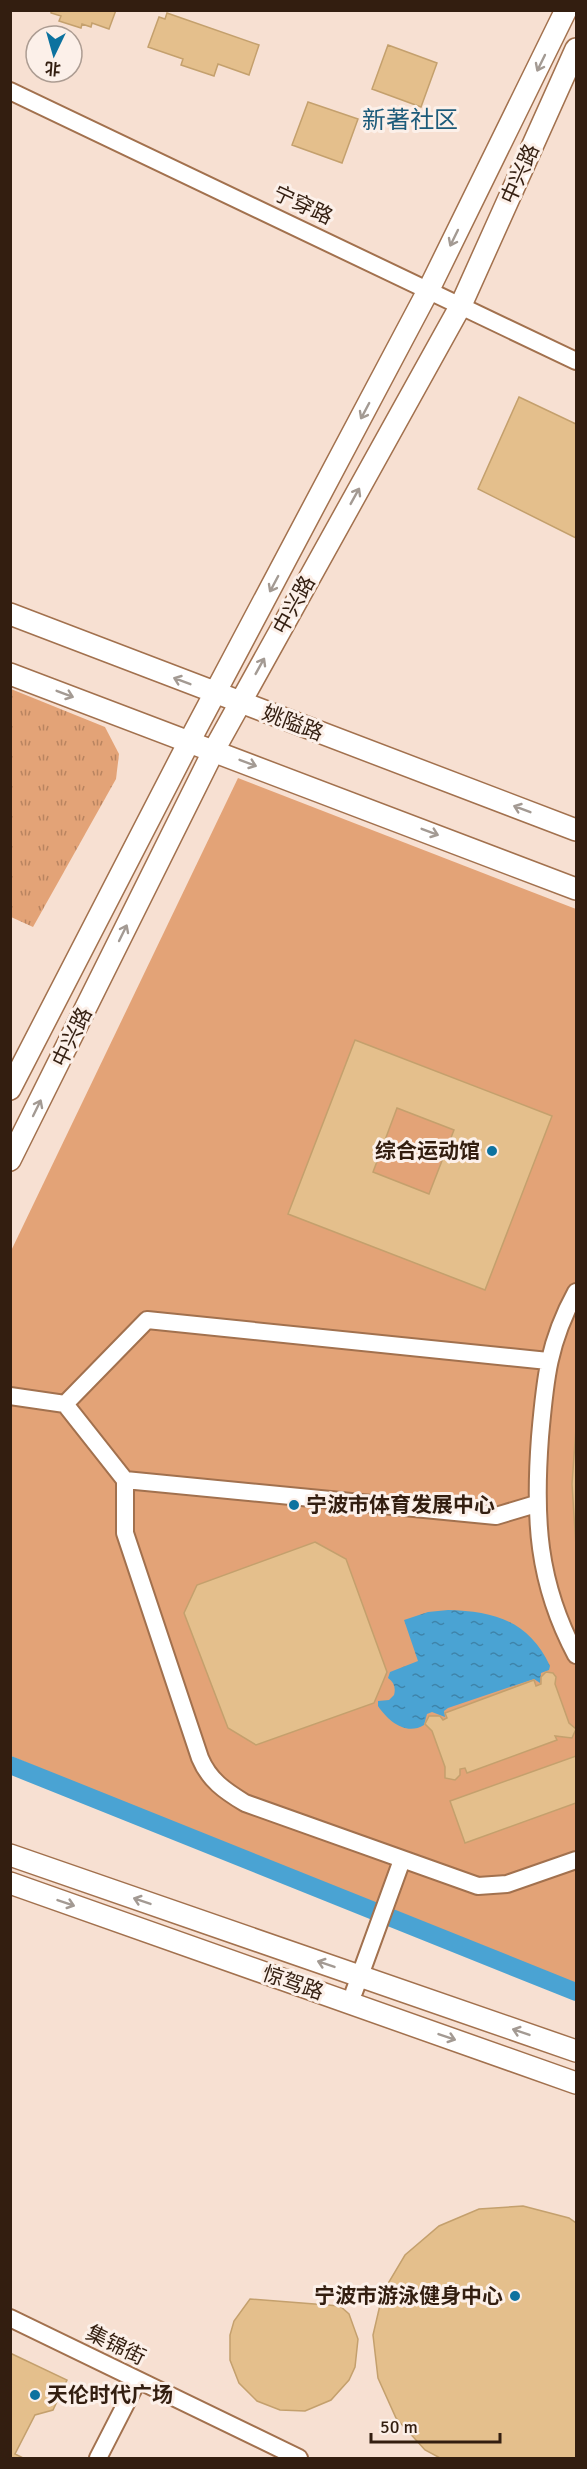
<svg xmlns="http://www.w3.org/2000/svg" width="587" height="2469" font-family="Signika,'Noto Sans SC',sans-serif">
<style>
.green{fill:#e3a377}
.park{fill:url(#park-tufts)}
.water{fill:url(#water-ripples)}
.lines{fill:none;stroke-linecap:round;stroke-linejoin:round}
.canal{stroke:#4aa3d3;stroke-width:18}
.building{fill:#e4bf8c;stroke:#c4a06d;stroke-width:1.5;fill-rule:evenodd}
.minor-casing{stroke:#a2714e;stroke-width:20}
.major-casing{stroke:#a2714e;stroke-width:24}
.minor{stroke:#fff;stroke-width:16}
.major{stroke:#fff;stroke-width:21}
.oneway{stroke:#a39a93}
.poi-dot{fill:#0c729f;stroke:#fcf0e9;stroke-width:2}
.labels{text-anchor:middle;stroke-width:6;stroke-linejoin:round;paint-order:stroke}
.street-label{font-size:21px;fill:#331e10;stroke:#fcf0e9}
.poi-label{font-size:21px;font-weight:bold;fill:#331e10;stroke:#fcf0e9;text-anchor:end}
.quarter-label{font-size:24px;fill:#1d5b7a;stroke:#fcf0e9}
</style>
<defs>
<pattern id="park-tufts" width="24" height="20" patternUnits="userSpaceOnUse" patternTransform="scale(1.5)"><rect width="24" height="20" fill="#e3a377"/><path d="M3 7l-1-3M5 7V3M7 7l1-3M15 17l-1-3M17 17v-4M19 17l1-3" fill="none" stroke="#b98460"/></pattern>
<pattern id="water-ripples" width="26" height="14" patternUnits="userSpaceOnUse" patternTransform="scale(1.5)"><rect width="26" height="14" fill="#4aa3d3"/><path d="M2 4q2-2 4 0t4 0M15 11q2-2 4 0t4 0" fill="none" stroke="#3e84aa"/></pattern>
</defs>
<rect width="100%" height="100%" fill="#f7e0d2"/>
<path class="green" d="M238,778L576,909V1995L11,1756L10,1253Z"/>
<path class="park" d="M11,689L105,727L119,754L116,779L33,927L11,917Z"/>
<path class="water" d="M448,1610C494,1611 529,1621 550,1666L549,1670L541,1673L540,1683L534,1679L448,1708L444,1711L445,1717L432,1712L427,1714L424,1725C406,1736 388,1721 378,1706V1701L389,1700L394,1695C396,1688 394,1682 388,1678L390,1672L418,1661L404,1620L428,1612Z"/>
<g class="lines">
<path class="canal" d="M10,1765L576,1992"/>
</g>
<path class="building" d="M51,10H116L109,29L92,23L91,27L82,24L81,28L59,21L61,16L51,13Z
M167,13L259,45L249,75L218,64L214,76L181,65L183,59L148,47L159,17L165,19Z
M388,45L437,63L421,107L372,89Z
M308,102L358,119L342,163L292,145Z
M519,397L576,424V538L478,489Z
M355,1040L552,1116L485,1290L288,1214ZM397,1108L454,1130L429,1194L373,1172Z
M576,1428V1546L572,1484Z
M315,1542L346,1559L387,1672L374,1703L256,1745L228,1728L184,1613L197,1585Z
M546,1672L553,1673L556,1677L555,1684L569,1723L576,1729L572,1738L555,1736L557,1740L467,1773L465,1768L460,1769V1775L455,1780L445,1778V1767L432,1731L425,1724L429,1716H440L443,1720L447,1718L445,1713L534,1680L536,1686L541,1684V1677Z
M576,1756V1803L465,1843L450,1801Z
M523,2206L569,2218L576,2223V2458H440L425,2450L396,2418L378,2378L373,2335L383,2292L405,2255L439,2226L479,2209Z
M250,2299L340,2306L349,2314L358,2339L355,2367L349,2380L331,2400L305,2411L280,2410L257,2401L239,2383L230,2360V2335L234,2321Z
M10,2353L67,2380L53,2410L35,2415L15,2454L23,2458H10Z"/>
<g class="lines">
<g class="minor-casing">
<path id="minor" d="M10,91L576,361
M576,1292C548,1343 545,1380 540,1437C534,1518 537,1582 576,1655
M10,1396L65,1404L125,1480L496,1516L536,1504
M65,1404L147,1320L548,1361
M125,1480V1533L200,1758C209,1780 225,1791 245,1803L478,1886L507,1884L576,1860
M354,1992L402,1860
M10,2318L299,2458
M98,2458L138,2380"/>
</g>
<g class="major-casing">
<path id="major" d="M10,614L576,830
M10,674L576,889
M10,1089L189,742L429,289L566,10
M10,1160L214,750L461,305L576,49
M10,1855L576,2051
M10,1883L576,2083"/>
</g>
<use href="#minor" class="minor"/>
<use href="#major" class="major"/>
</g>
<defs><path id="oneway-shaft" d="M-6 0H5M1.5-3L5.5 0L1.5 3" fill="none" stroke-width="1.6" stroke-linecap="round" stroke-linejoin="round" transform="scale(1.5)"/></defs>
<g class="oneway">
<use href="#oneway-shaft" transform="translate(541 63) rotate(116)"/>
<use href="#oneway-shaft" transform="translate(454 238) rotate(116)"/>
<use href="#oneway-shaft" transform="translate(365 411) rotate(118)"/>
<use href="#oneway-shaft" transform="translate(355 496) rotate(-61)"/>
<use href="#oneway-shaft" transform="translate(274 584) rotate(118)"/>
<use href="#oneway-shaft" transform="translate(260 666) rotate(-61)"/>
<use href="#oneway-shaft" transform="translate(182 681) rotate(-159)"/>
<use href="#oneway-shaft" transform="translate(65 694) rotate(21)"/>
<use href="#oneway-shaft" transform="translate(248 763) rotate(21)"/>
<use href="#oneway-shaft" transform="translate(522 809) rotate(-159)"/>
<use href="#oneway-shaft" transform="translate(430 832) rotate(21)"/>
<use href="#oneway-shaft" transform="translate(123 933) rotate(-64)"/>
<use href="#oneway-shaft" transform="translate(37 1108) rotate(-64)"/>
<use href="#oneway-shaft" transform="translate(142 1901) rotate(-161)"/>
<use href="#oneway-shaft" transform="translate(66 1903) rotate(19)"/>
<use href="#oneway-shaft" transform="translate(326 1964) rotate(-161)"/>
<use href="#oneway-shaft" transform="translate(521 2032) rotate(-161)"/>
<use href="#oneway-shaft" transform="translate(447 2037) rotate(19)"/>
</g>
<g class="poi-dot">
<circle cx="492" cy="1151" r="6"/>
<circle cx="294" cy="1505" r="6"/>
<circle cx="515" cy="2296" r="6"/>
<circle cx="35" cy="2395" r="6"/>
</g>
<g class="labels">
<g class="street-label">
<text transform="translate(520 174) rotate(-66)" y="7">中兴路</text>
<text transform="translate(303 205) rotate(25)" y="7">宁穿路</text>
<text transform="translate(294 605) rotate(-61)" y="7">中兴路</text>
<text transform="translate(293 723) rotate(21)" y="7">姚隘路</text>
<text transform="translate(72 1037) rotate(-64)" y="7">中兴路</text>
<text transform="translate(293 1983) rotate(19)" y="7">惊驾路</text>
<text transform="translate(116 2345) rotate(26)" y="7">集锦街</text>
</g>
<g class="poi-label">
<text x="480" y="1158">综合运动馆</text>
<text x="306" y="1512" text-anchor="start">宁波市体育发展中心</text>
<text x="503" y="2303">宁波市游泳健身中心</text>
<text x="47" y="2402" text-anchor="start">天伦时代广场</text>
</g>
<g class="quarter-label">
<text x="410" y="128">新著社区</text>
</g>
</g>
<rect width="587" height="2469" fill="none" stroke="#331e10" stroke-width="24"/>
<g transform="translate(54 54) rotate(185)"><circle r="28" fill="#fcf0e9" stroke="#ac9c92" stroke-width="1.5"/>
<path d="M0-4.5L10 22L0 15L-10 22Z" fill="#0c729f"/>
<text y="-9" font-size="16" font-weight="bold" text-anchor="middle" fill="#331e10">北</text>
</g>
<path d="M371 2433v9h129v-9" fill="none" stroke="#331e10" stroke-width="3"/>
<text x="380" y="2433" font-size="18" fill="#331e10" stroke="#fcf0e9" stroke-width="4.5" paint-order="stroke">50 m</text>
</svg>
